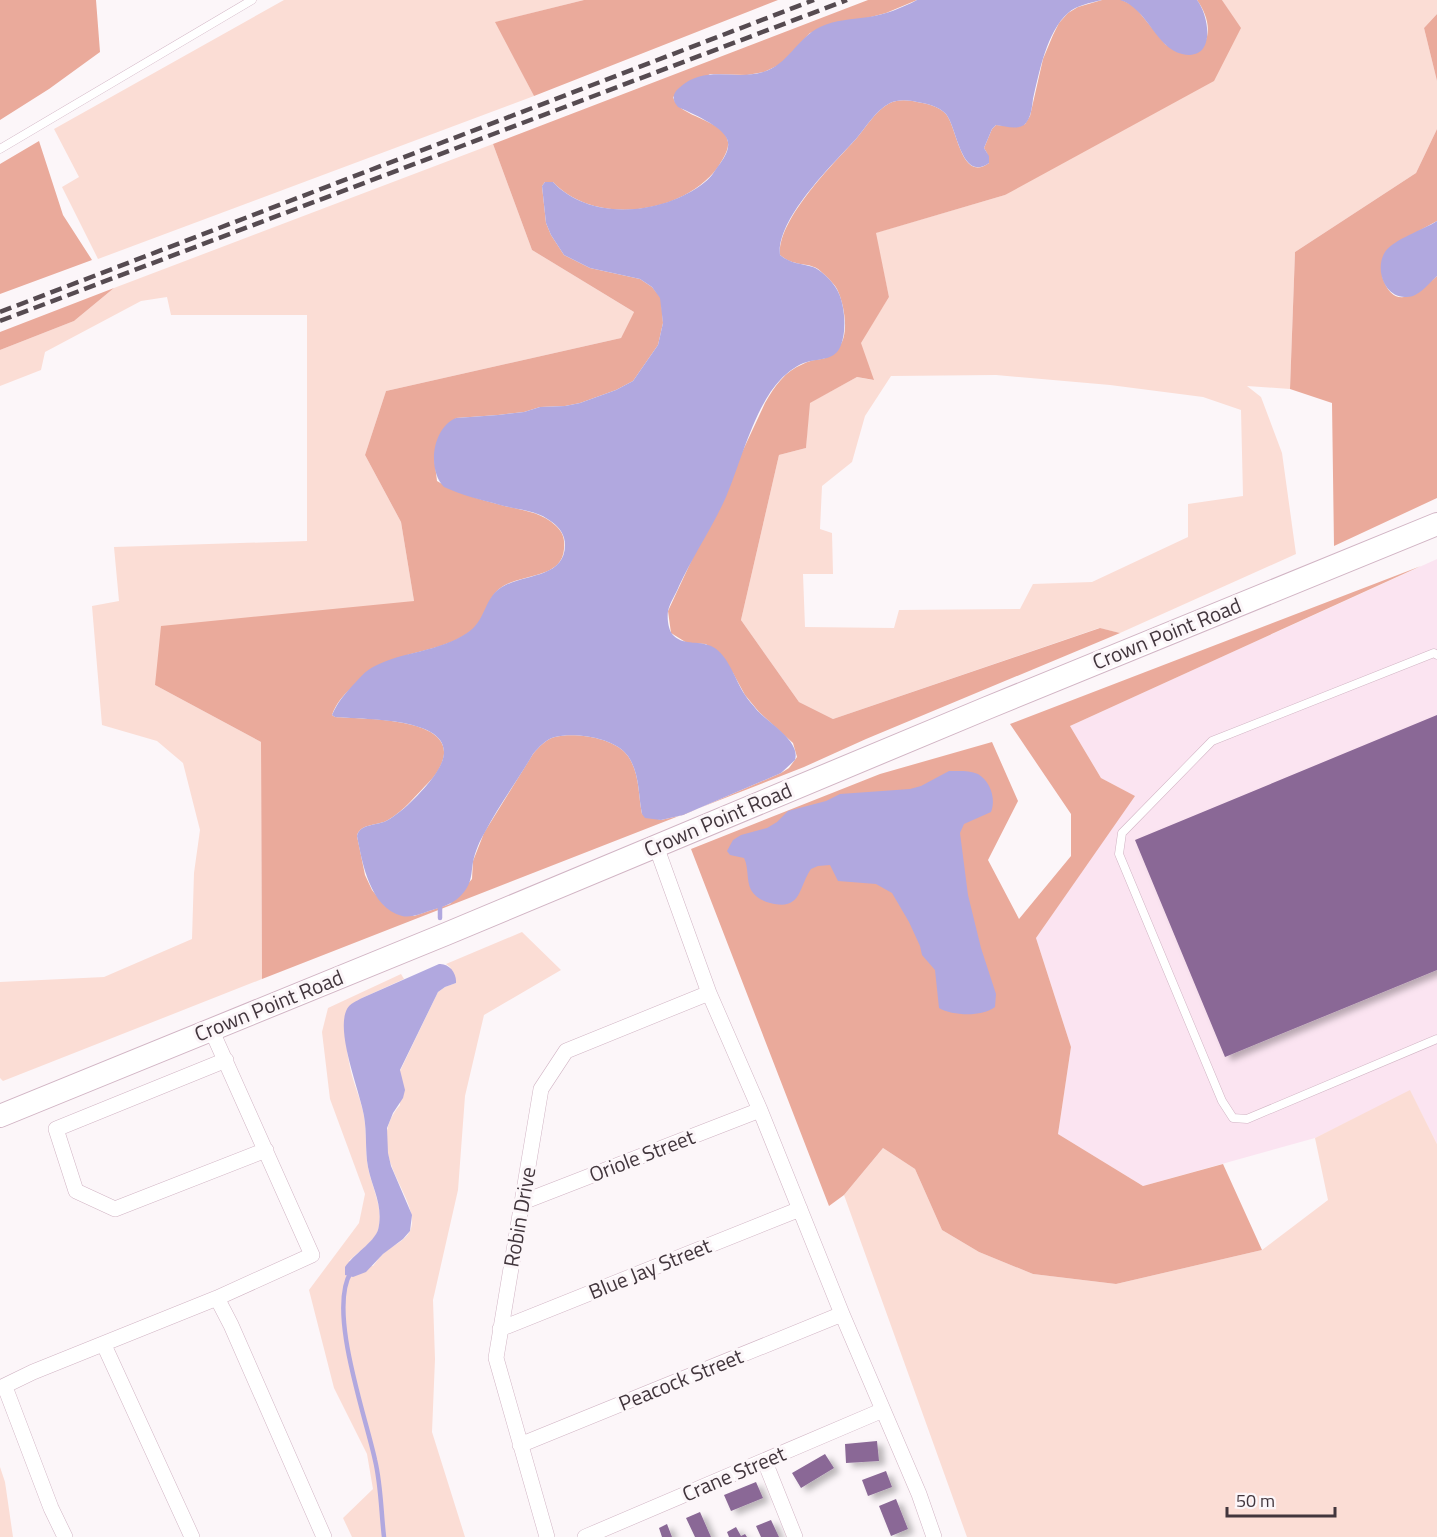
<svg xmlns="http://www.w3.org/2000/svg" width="1437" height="1537" font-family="'Titillium Web',sans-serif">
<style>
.built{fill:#fbe4f1}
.green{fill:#fbddd5;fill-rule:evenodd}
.forest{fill:#eaaa9b}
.water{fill:#b1a8df}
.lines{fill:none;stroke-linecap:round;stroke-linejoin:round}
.stream{stroke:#b1a8df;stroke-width:4.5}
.building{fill:#8a6896;filter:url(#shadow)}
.service-casing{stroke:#d1b4c4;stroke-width:9}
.minor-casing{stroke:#d1b4c4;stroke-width:16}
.secondary-casing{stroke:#d1b4c4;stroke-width:24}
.service{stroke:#fff;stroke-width:8}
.minor{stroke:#fff;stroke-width:15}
.secondary{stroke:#fff;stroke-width:22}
.rail{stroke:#564b51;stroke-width:4.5;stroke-dasharray:12 6;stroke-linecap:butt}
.labels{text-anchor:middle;stroke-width:6;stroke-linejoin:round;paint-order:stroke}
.street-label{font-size:21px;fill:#42363d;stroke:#fcf6f9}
</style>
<defs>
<filter id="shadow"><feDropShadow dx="6" dy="4" stdDeviation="3" flood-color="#0004"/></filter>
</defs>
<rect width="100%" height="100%" fill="#fcf6f9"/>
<path class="built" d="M1437,559V1144L1410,1091L1315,1138L1143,1186L1058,1134L1071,1047L1036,938L1134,796L1101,778L1070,726Z"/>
<path class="green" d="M284,0H584L496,22L534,96L98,259L62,187L79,177L54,129Z
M1222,0H1437V14L1424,28L1437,81V129L1416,173L1295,252L1290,389L1247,386L1261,397L1282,453L1296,554L1120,633L1099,628L833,719L799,702L741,620L779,455L806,448L809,403L857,377L873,380L860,343L889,297L875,233L1005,195L1240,28ZM996,375L1110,385L1203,397L1241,410L1243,496L1188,504V537L1092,582L1033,584L1020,609L899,610L894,628L805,627L803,574H833L832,533L820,529L822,486L852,462L865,416L891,376Z
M493,144L532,250L634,312L621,338L386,391L365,455L401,522L414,601L155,685L261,742L262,979L3,1081L0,1078V982L104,977L192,939L194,873L200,830L183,763L157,741L102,725L92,606L119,601L114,547L307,541V315H171L167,297L141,301L45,352L41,370L0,386V350L74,321L114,288Z
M522,932L561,970L484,1015L465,1096L458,1190L433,1300L435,1359L432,1432L465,1537H352L343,1518L373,1489L367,1454L334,1388L309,1290L359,1223L365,1194L330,1099L322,1032L328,1008L401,974L404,979L362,998L345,1016C345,1033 346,1050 350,1067C353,1083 361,1099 364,1116C367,1133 365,1150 368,1167C371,1186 387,1214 376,1235C370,1244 357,1253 349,1261L373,1266C377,1261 380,1256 385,1252C393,1245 405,1241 410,1231C424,1200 359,1152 400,1105V1071L438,992L445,987L456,983L450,967L446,964Z
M1410,1090L1437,1144V1537H967L844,1195L883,1148L915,1169L942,1230L979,1252L1033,1274L1116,1284L1262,1250L1328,1200L1315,1138Z
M0,1467L5,1482L13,1537H0Z"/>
<path class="forest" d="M0,0H96L100,52L49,89L0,120Z
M584,0H778L534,96L495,22Z
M868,0H917L886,13L810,33L781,64L764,72L747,75L710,74L673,97C678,118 725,119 728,142C729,151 722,160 718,167C683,215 594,226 553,182H545L542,186L546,223L551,235L564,255L590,268L640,279L652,287L661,298L663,323L658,345L633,381L616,390L580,403L565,406L540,407L524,412L498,415L456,418L434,457L437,481C456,493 479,499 501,505C519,510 540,511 555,525C563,532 565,539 564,549C562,580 518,573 499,589C486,600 486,621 468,633C446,648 420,650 395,659C388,661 382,666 376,671C358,683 340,693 332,715L335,717C361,719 447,717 444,754C443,764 436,775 429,782C416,795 404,811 388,820C378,826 360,823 357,836L365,875L372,890L384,905L414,916L450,904L472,879L473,861L484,833L533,754C539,747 546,739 555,737C576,732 615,738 628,756C640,774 638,794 642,814L661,820L683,815L781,773L789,768L797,757L793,743L759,712L745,695L733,673L706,644L687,643L671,633L668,611L765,403C775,386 784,372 803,364C818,356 826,364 839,347C850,334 844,303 837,289C833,282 824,274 818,269C808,262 794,267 780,255C777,220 833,164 856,139C867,126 875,111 890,103C898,99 909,100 917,102C928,104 938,106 946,114C957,127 961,184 989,163L987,153L984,148L992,129L996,125L1018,127L1025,124L1030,116L1043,59L1053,35L1059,23L1068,13L1078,7L1102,0H1122L1134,6L1166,45L1194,54C1214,41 1210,18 1197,0H1222L1241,28L1214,81L1005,195L876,233L889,297L861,343L874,380L857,377L810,403L806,448L779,455L741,620L799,702L833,719L1100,628L1120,633L866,739L804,767L262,979L261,742L155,685L161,626L414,601L401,522L365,455L386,391L621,338L634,312L532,250L493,144Z
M1437,14V81L1424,28Z
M1437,129V221L1402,240L1382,276C1394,314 1418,293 1437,276V498L1334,546L1332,403L1290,389L1295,252L1416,173Z
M39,141L63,215L92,260L0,294V164Z
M114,288L74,321L0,350V332Z
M1421,566L1070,726L1101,778L1135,796L1036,938L1071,1047L1058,1134L1143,1186L1223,1164L1262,1250L1116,1284L1033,1274L979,1252L942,1230L915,1169L883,1148L844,1195L829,1206L691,849L880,774L992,742L1018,801L988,860L1019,919L1071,856V814L1010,724Z"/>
<path class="water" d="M917,0H1102C1090,3 1077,5 1068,13C1047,31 1039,73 1033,99C1032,107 1031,119 1024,125C1016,130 1005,126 996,125L992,129L984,148L989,156V163C961,183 957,127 946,114C938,106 928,104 917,102C909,100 898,99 890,103C875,111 867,126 856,139C833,164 776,219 780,255C791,264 800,263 813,267C820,269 832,281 836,288C845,302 847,330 841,345C835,361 821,358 807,362C798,364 788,372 781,379C754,407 741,462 726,497C712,528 693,556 679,586C676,594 670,602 668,611C667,618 668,631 674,636C685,646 700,640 713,647C729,656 735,680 745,695C748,700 753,705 756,709C768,723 801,741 795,760L781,773L683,815L661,820L645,818L642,814C638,794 640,774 628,756C615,738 576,732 555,737C546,739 539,747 533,754C518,780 499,805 485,832C480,840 475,852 473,862C471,874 472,882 464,892C455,904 442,907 429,911C420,914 411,918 402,916C370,908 362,862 357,836C360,823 378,826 388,820C404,811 426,788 436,773C474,716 366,720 335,717L332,715C337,703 344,695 353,685C359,679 365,671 373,667C403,651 439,652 467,633C485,622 484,600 499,589C520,573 565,580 565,545C565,535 560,528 552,522C537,510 518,510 500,505C482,500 461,495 444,487C427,470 432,428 456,418L498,415L524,412L540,407L565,406L580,403L616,390L633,381L658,345L663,323L660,298L652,287L640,279L590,268L564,255L551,235L546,223L542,186L545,182H553C590,222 664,215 705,182C711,178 715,170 719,165C724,158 731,148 727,139C722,126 691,113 678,107C672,100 672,94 679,88C706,64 733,81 763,72C788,65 797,38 820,27C834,20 853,19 869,17C886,14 902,8 917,0Z
M1120,0H1197C1210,17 1216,62 1182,54C1156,48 1147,8 1120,0Z
M1437,221V276C1429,283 1419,297 1407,297C1385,299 1374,269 1385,252C1394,239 1423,230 1437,221Z
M949,771C958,771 969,770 978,774C991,782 996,799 991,812L964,824L960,833L968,895L981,948L996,994L995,1007C982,1017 953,1016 939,1008L935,970L922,955L920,946L909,922L892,893L876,884L838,881L830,865L818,866L811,869C798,888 802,911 770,903C762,901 755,897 751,890C746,880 749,868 744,858L730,855L727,851L733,840L741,835L767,828L777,822L788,811L826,801L840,794L910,789L921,786Z
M439,964C449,963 457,973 456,983L445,987L438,992L400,1070L405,1090L403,1098L393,1113L387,1128L388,1153L391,1166L412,1215L410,1231L403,1239L383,1254L366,1272L353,1277L345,1275V1267C353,1255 374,1242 378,1230C384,1206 372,1188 368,1167C365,1150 367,1133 364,1116C360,1091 335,1032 347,1009C350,1003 357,1001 362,998Z"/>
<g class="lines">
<path class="stream" d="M440,918V903
M351,1272C327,1310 366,1417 375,1460C381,1485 381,1511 384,1537"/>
</g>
<path class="building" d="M1437,715V970L1225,1057L1135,840Z
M877,1441L879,1461L846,1463L845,1444Z
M825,1454L834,1468L801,1488L792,1473Z
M886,1471L892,1487L868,1496L862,1480Z
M756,1482L763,1498L731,1511L724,1495Z
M896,1499L908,1529L891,1536L879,1506Z
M700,1512L711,1537H695L686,1518Z
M771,1520L779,1537H761L756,1526Z
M667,1524L672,1537H662L659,1528Z
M736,1527L741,1536L745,1534L747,1537H729L727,1532Z"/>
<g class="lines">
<g class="service-casing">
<path id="service" d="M0,149L252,0
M1437,655L1434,653L1212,741L1122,833L1119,854L1222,1101L1233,1118L1247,1119L1437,1039"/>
</g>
<g class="minor-casing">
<path id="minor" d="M656,846L709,993L760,1110L842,1314L919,1494L934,1537
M226,1060L56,1129L76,1191L115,1209L266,1150
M523,1202L760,1110
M217,1298L231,1325L324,1537
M500,1329L800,1209
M104,1345L192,1537
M5,1387L51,1508L65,1537
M0,1388L33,1372L217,1298L312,1255L211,1029
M520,1445L842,1314
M765,1462L795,1537
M547,1537L496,1358L541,1089L566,1051L709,993
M585,1537L883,1410"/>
</g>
<g class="secondary-casing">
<path id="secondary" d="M0,1116L446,934L987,708L1437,524"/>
</g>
<use href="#service" class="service"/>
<use href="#minor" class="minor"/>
<use href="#secondary" class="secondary"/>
<path class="rail" d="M0,312L814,0
M0,321L847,0"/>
</g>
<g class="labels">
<g class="street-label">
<text transform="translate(1167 634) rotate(-22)" y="7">Crown Point Road</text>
<text transform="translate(718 820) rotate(-23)" y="7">Crown Point Road</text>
<text transform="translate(269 1006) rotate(-22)" y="7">Crown Point Road</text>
<text transform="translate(642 1156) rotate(-21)" y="7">Oriole Street</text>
<text transform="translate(520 1217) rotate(-80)" y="7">Robin Drive</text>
<text transform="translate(650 1269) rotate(-22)" y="7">Blue Jay Street</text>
<text transform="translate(681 1380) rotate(-22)" y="7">Peacock Street</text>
<text transform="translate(734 1474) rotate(-23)" y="7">Crane Street</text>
</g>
</g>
<path d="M1227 1507v9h108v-9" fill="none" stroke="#42363d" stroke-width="3"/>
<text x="1236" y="1507" font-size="18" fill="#42363d" stroke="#fcf6f9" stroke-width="4.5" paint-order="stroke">50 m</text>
</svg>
